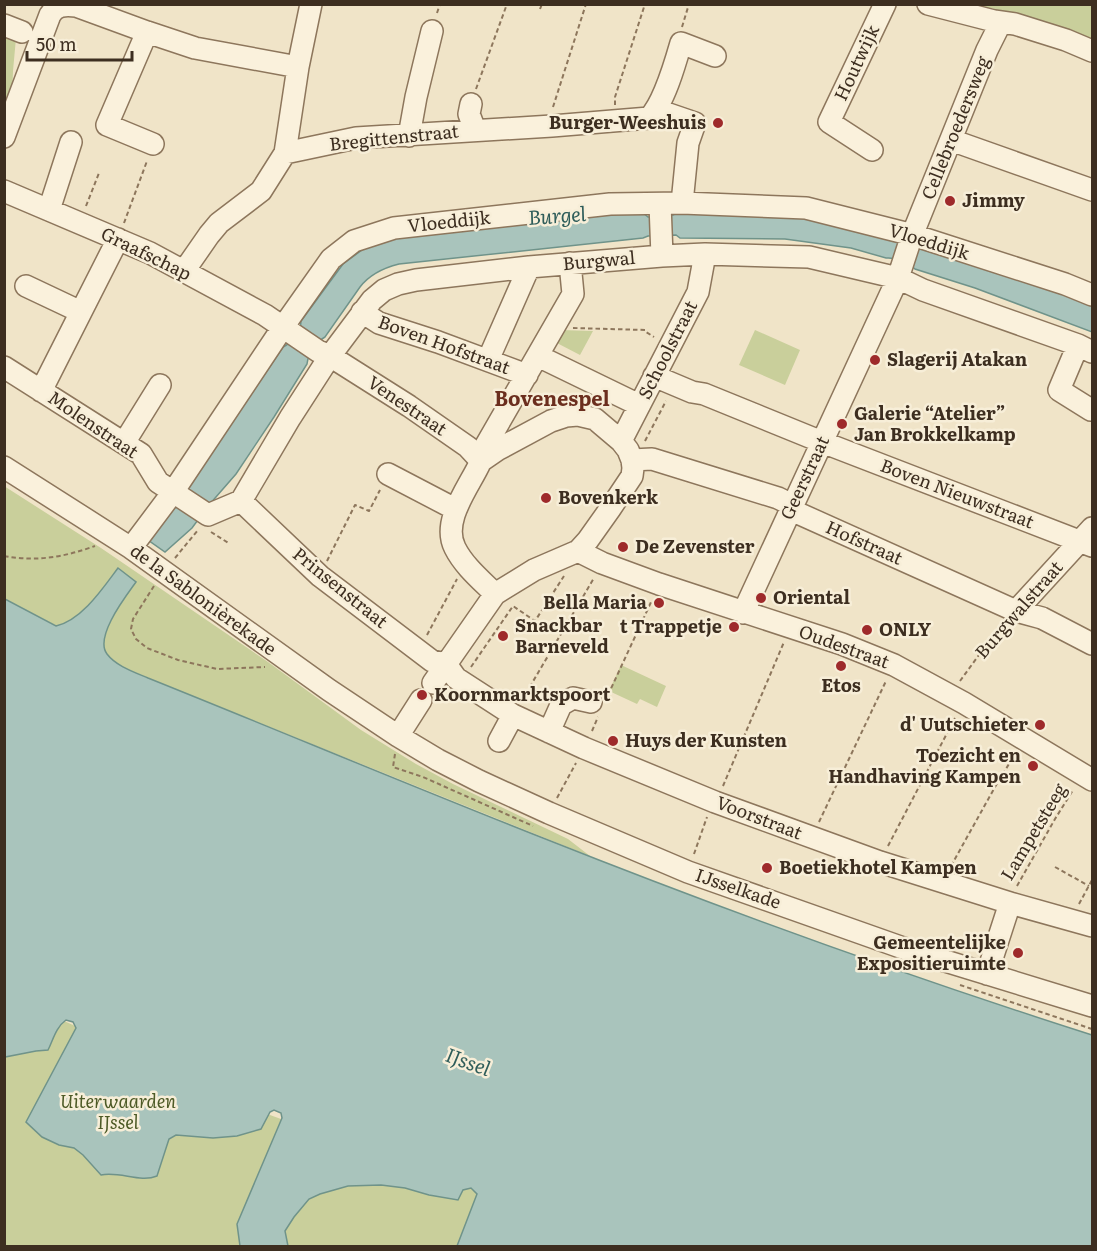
<svg xmlns="http://www.w3.org/2000/svg" width="1097" height="1251" font-family="Literata,serif">
<style>
.green{fill:#c9cf9b}
.water{fill:#a9c4bc;stroke:#6f938a;stroke-width:1.5}
.lines{fill:none;stroke-linecap:round;stroke-linejoin:round}
.minor-casing{stroke:#8d765c;stroke-width:24}
.path{stroke:#8d765c;stroke-width:2;stroke-dasharray:4.5 3;stroke-linecap:butt}
.minor{stroke:#faf1dc;stroke-width:21}
.poi-dot{fill:#9e2a2b;stroke:#f7eed8;stroke-width:2}
.labels{text-anchor:middle;stroke-width:5;stroke-linejoin:round;paint-order:stroke}
.street-label{font-size:18px;fill:#3d2e20;stroke:#f7eed8}
.poi-label{font-size:18px;font-weight:bold;fill:#3d2e20;stroke:#f7eed8;text-anchor:start}
.park-label{font-size:18px;font-style:italic;fill:#4d5a26;stroke:#f7eed8}
.water-label{font-size:20px;font-style:italic;fill:#2f5d5a;stroke:#f7eed8}
.neighbourhood-label{font-size:20px;font-weight:bold;fill:#6b2e1e;stroke:#f7eed8}
</style>
<rect width="100%" height="100%" fill="#f0e4c8"/>
<path class="green" d="M947,5H1092V47L998,14L997,10L992,8L991,12Z
M5,32L16,38L13,71L12,99L5,108Z
M560,330L593,331L580,355L555,342Z
M755,330L800,350L785,385L739,365Z
M4,486L101,548L268,662L361,730L416,764L453,784L568,839L590,856L148,678C134,672 116,666 107,654C94,637 126,596 136,582L118,568C102,588 83,620 57,626L5,599Z
M621,665L666,686L657,707L640,699L637,704L609,691Z
M5,994L270,1115L465,1186L648,1246H5Z"/>
<path class="water" d="M642,212L648,217L673,215L679,212L792,213L923,244L1092,305V332L975,288L915,269C909,263 895,257 886,258L851,248L785,239L680,238L676,235L648,236L643,238L399,264C383,268 370,274 360,287L325,337C316,342 308,354 307,364L274,417L236,474L209,505L192,528L165,552L148,540L208,458L283,347C292,343 301,331 301,321L343,264L366,247L377,241L425,231Z
M118,568L136,582C126,596 94,637 107,654C116,666 134,672 148,678C280,731 411,786 543,838C724,910 907,976 1092,1035V1246H457L477,1194L471,1188L463,1190L458,1200L429,1195L405,1188L381,1185L348,1186L320,1194L309,1199L294,1217L285,1231L288,1246H240L237,1224L282,1118L281,1113L274,1110L270,1112L261,1129L237,1136L213,1138L176,1135L169,1139L157,1176C140,1183 120,1171 101,1175L83,1155L74,1148L59,1145L42,1137L26,1122L76,1028L73,1022L66,1020C56,1027 53,1040 48,1050L36,1051L5,1057V599L56,626C82,620 103,588 118,568Z"/>
<g class="lines">
<g class="minor-casing">
<path id="minor" d="M928,4L994,21L1015,24L1066,40L1092,51
M4,25L22,32
M147,32L107,125L153,144
M471,104L469,114L475,130
M657,110L695,123L688,143L682,203
M409,136L416,97L432,31
M4,137L50,15C56,5 64,5 76,6L147,32L195,48L298,67
M951,140L1092,190
M872,150L829,122L885,4
M285,153L298,67L311,4
M4,191L150,253L265,315L318,351L330,356L409,406L468,447L481,461
M660,204L662,256
M49,210L71,142
M184,271L209,235L219,223L261,191L285,153L356,138L552,126L649,118C664,103 675,64 681,43L715,56
M26,286L81,312L118,239
M362,312L379,323L438,342L527,375
M1078,345L1059,390L1091,410
M538,356L639,405
M488,360L529,267
M4,367L141,454L158,482L208,515L241,501L290,418L330,356L372,300L384,290L398,284L416,280L529,267L662,256L705,254L809,257L898,278L923,290L1078,345L1092,352
M654,376L692,392L704,394L822,442L1092,546
M41,391L81,312
M621,441L698,292L705,254
M124,443L160,385
M632,460L652,459L778,498L788,503L791,510L1016,611L1042,618L1092,644
M4,467L131,548L329,690L398,736L438,760L479,781L549,813L688,872L906,949L1092,1006
M388,474L455,509
M241,501L320,576L432,661L446,664
M131,548L173,492L283,327L331,259L354,241L394,228L610,204L682,203L806,208L913,235L1065,284L1092,295
M578,551L602,563L659,584L842,644L894,665L964,703L1092,780
M495,594C481,580 464,566 455,548C441,521 469,487 480,463C483,457 484,451 486,445L573,294L570,263
M1016,611L1092,528
M743,613L898,278L911,238L987,50L1001,22
M446,664L456,678L513,715L584,748L715,802L880,862L1010,903L1092,926
M433,683L495,594L534,570L578,551L588,540L610,509L632,476L633,468L632,460L628,450L621,441L595,419L578,415L566,416L551,421L497,450L481,461
M549,732L561,705L573,698L591,702
M398,736L421,700
M499,741L513,715
M987,974L1010,903"/>
</g>
<path class="path" d="M540,9L542,4
M437,13L440,4
M682,27L689,4
M476,89L507,4
M615,105V97L645,4
M553,107L586,4
M86,206L99,173
M124,223L147,161
M573,328L645,330L646,332L654,337
M645,441L666,401
M211,532L230,544
M4,556C37,562 64,557 95,546
M175,558L198,530
M327,561L355,505L369,511L380,490
M154,586L133,619L131,629L136,639L147,648L178,660L217,669L265,667
M427,635L457,579
M471,667L513,606L535,621L564,576
M960,681L984,648L1005,624
M608,695L652,600
M522,700L594,578
M592,731L598,717
M395,754L393,767L423,777L533,826
M723,786L784,642
M557,798L576,763
M819,822L886,681
M888,846L955,718
M694,854L707,817
M951,866L995,787L1015,754
M1055,867L1089,886
M1017,886L1055,819L1073,790
M1079,904L1092,880
M960,985L1092,1029"/>
<use href="#minor" class="minor"/>
</g>
<g class="poi-dot">
<circle cx="718" cy="123" r="6"/>
<circle cx="950" cy="201" r="6"/>
<circle cx="875" cy="360" r="6"/>
<circle cx="842" cy="424" r="6"/>
<circle cx="546" cy="498" r="6"/>
<circle cx="623" cy="547" r="6"/>
<circle cx="761" cy="598" r="6"/>
<circle cx="659" cy="603" r="6"/>
<circle cx="734" cy="627" r="6"/>
<circle cx="867" cy="630" r="6"/>
<circle cx="503" cy="636" r="6"/>
<circle cx="841" cy="666" r="6"/>
<circle cx="422" cy="695" r="6"/>
<circle cx="1040" cy="725" r="6"/>
<circle cx="613" cy="741" r="6"/>
<circle cx="1033" cy="766" r="6"/>
<circle cx="767" cy="868" r="6"/>
<circle cx="1018" cy="953" r="6"/>
</g>
<g class="labels">
<g class="street-label">
<text transform="translate(857 63) rotate(-65)" y="6">Houtwijk</text>
<text transform="translate(956 128) rotate(-68)" y="6">Cellebroedersweg</text>
<text transform="translate(394 138) rotate(-6)" y="6">Bregittenstraat</text>
<text transform="translate(449 222) rotate(-6)" y="6">Vloeddijk</text>
<text transform="translate(929 242) rotate(17)" y="6">Vloeddijk</text>
<text transform="translate(146 254) rotate(26)" y="6">Graafschap</text>
<text transform="translate(599 261) rotate(-5)" y="6">Burgwal</text>
<text transform="translate(444 345) rotate(20)" y="6">Boven Hofstraat</text>
<text transform="translate(668 350) rotate(-63)" y="6">Schoolstraat</text>
<text transform="translate(407 406) rotate(34)" y="6">Venestraat</text>
<text transform="translate(93 425) rotate(34)" y="6">Molenstraat</text>
<text transform="translate(805 478) rotate(-65)" y="6">Geerstraat</text>
<text transform="translate(957 494) rotate(21)" y="6">Boven Nieuwstraat</text>
<text transform="translate(864 543) rotate(24)" y="6">Hofstraat</text>
<text transform="translate(340 588) rotate(39)" y="6">Prinsenstraat</text>
<text transform="translate(203 600) rotate(36)" y="6">de la Sablonièrekade</text>
<text transform="translate(1019 610) rotate(-49)" y="6">Burgwalstraat</text>
<text transform="translate(844 647) rotate(20)" y="6">Oudestraat</text>
<text transform="translate(759 818) rotate(21)" y="6">Voorstraat</text>
<text transform="translate(1034 832) rotate(-59)" y="6">Lampetsteeg</text>
<text transform="translate(738 889) rotate(19)" y="6">IJsselkade</text>
</g>
<g class="poi-label">
<text x="706" y="129" text-anchor="end">Burger-Weeshuis</text>
<text x="962" y="207">Jimmy</text>
<text x="887" y="366">Slagerij Atakan</text>
<text x="854" y="420">Galerie “Atelier”<tspan x="854" dy="21">Jan Brokkelkamp</tspan></text>
<text x="558" y="504">Bovenkerk</text>
<text x="635" y="553">De Zevenster</text>
<text x="773" y="604">Oriental</text>
<text x="647" y="609" text-anchor="end">Bella Maria</text>
<text x="515" y="632">Snackbar<tspan x="515" dy="21">Barneveld</tspan></text>
<text x="722" y="633" text-anchor="end">t Trappetje</text>
<text x="879" y="636">ONLY</text>
<text x="841" y="692" text-anchor="middle">Etos</text>
<text x="434" y="701">Koornmarktspoort</text>
<text x="1028" y="731" text-anchor="end">d' Uutschieter</text>
<text x="625" y="747">Huys der Kunsten</text>
<text x="1021" y="762" text-anchor="end">Toezicht en<tspan x="1021" dy="21">Handhaving Kampen</tspan></text>
<text x="779" y="874">Boetiekhotel Kampen</text>
<text x="1006" y="949" text-anchor="end">Gemeentelijke<tspan x="1006" dy="21">Expositieruimte</tspan></text>
</g>
<g class="park-label">
<text x="118" y="1108">Uiterwaarden<tspan x="118" dy="21">IJssel</tspan></text>
</g>
<g class="water-label">
<text transform="translate(557 216) rotate(-4)" y="7">Burgel</text>
<text transform="translate(468 1062) rotate(20)" y="7">IJssel</text>
</g>
<g class="neighbourhood-label">
<text x="552" y="406">Bovenespel</text>
</g>
</g>
<rect width="1097" height="1251" fill="none" stroke="#3d2e20" stroke-width="12"/>
<path d="M27 51v9h105v-9" fill="none" stroke="#3d2e20" stroke-width="3"/>
<text x="36" y="51" font-size="18" fill="#3d2e20" stroke="#f7eed8" stroke-width="4.5" paint-order="stroke">50 m</text>
</svg>
